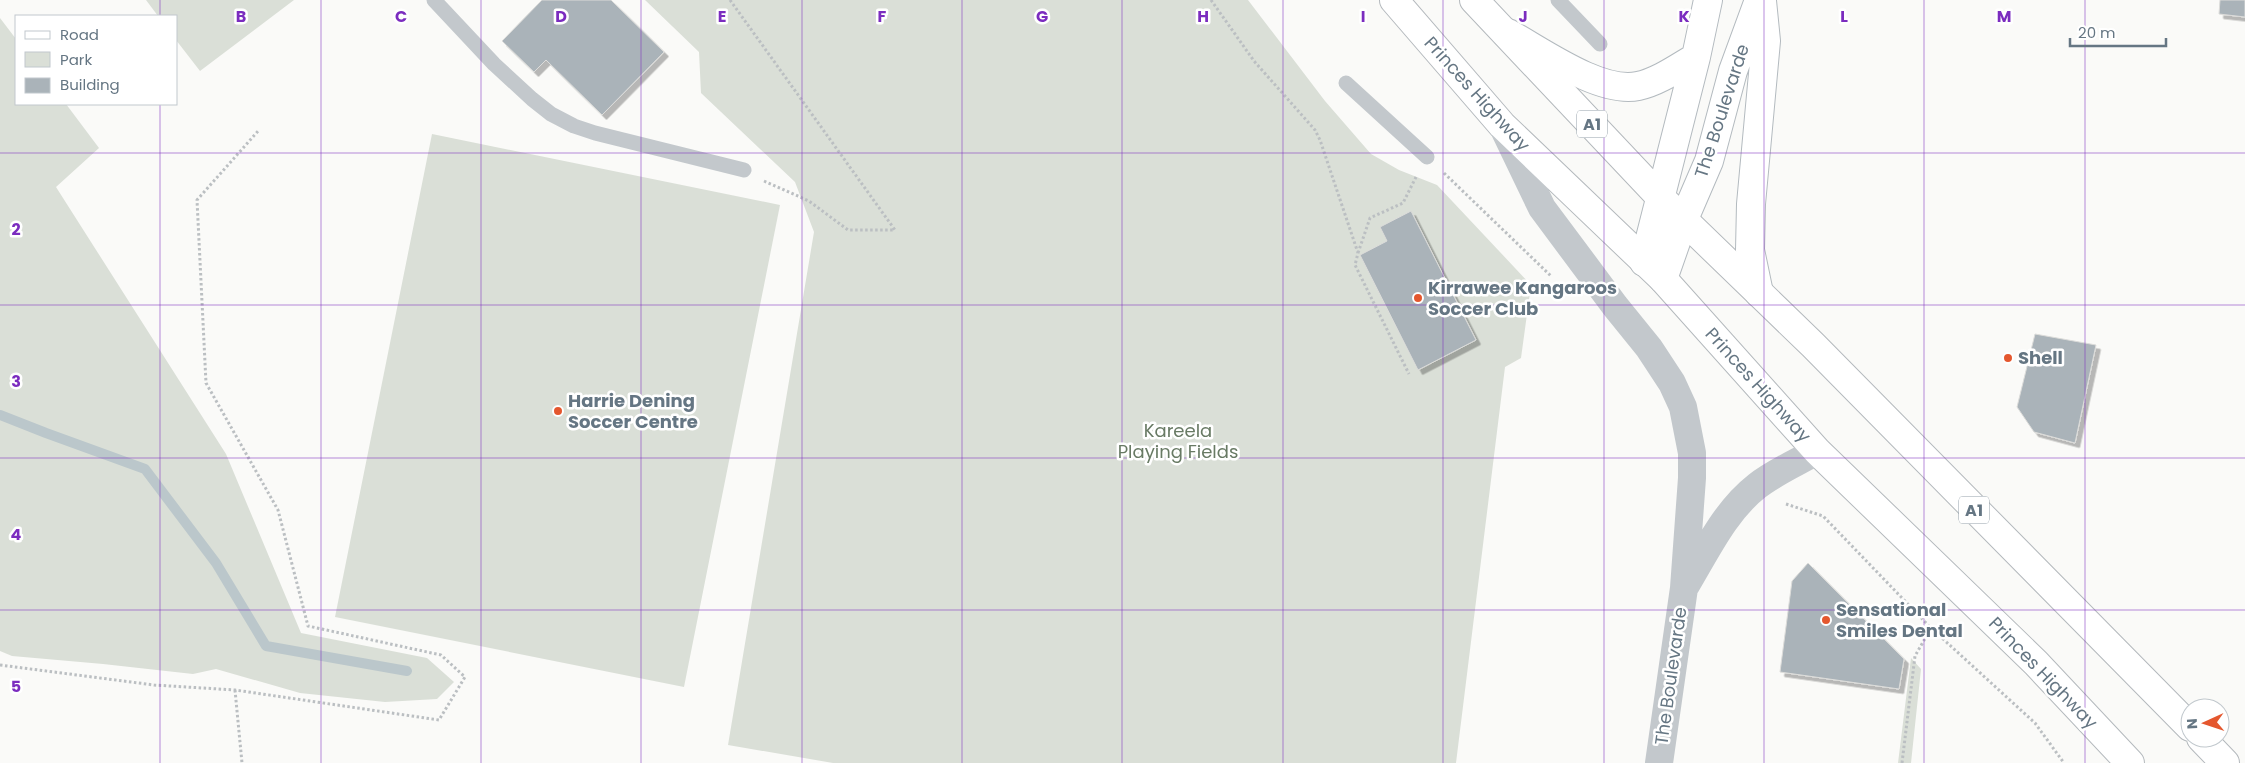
<svg xmlns="http://www.w3.org/2000/svg" width="2245" height="763" font-family="Poppins,sans-serif">
<style>
.green{fill:#dadfd7}
.lines{fill:none;stroke-linecap:round;stroke-linejoin:round}
.stream{stroke:#bbc7cb;stroke-width:10}
.building{fill:#aab3b9;stroke:#dcdcda;filter:url(#shadow)}
.secondary-casing{stroke:#b3babf;stroke-width:30}
.trunk-casing{stroke:#b4b9bd;stroke-width:30}
.path{stroke:#bbbfc2;stroke-width:3;stroke-dasharray:2.5 2.5;stroke-linecap:butt}
.service{stroke:#c3c8cc;stroke-width:15}
.minor{stroke:#c3c8cc;stroke-width:28}
.secondary{stroke:#fff;stroke-width:28}
.trunk{stroke:#fff;stroke-width:28}
.grid{fill:none;stroke:#7b2cbf;stroke-width:1;stroke-opacity:0.55}
.poi-dot{fill:#e4572e;stroke:#fff;stroke-width:2}
.labels{text-anchor:middle;stroke-width:5;stroke-linejoin:round;paint-order:stroke}
.shield{fill:#fff;stroke:#939fa8;stroke-width:1}
.shield-label{font-size:16px;font-weight:bold;fill:#657683}
.street-label{font-size:18px;fill:#657683;stroke:#fff}
.poi-label{font-size:18px;font-weight:bold;fill:#657683;stroke:#fff;text-anchor:start}
.park-label{font-size:18px;fill:#687a64;stroke:#fff}
.grid-label{font-size:16px;text-anchor:middle;font-weight:bold;fill:#7b2cbf;stroke:#fff;stroke-width:5;stroke-linejoin:round;paint-order:stroke}
</style>
<defs>
<filter id="shadow"><feDropShadow dx="4.5" dy="4.5" stdDeviation="0" flood-color="#0004"/></filter>
</defs>
<rect width="100%" height="100%" fill="#fafaf8"/>
<path class="green" d="M146,0H294L200,71L176,40V16H158Z
M645,0H1248L1325,101L1371,154L1399,170L1437,185L1531,285L1521,358L1505,367L1456,763H833L728,745L814,232L795,182L701,93L699,52Z
M0,18L16,39V104H66L99,148L56,187L226,454L301,633L427,658L454,682L437,699L385,702L300,693L216,669L193,674L103,664L12,656L0,651Z
M432,134L780,205L684,687L335,617Z
M1911,658L1921,669L1911,763H1898Z"/>
<g class="lines">
<path class="stream" d="M0,415L46,433L145,469L216,563L266,646L407,671"/>
</g>
<path class="building" d="M542,0H611L664,52L602,115L546,60L534,72L502,41Z
M2220,0H2245V17L2219,14Z
M1411,211L1476,340L1418,370L1360,255L1387,241L1380,227Z
M2035,334L2096,345L2075,443L2034,432L2017,407Z
M1808,563L1904,659L1899,689L1780,672L1792,581Z"/>
<g class="lines">
<g class="secondary-casing">
<path id="secondary" d="M1508,33C1541,51 1600,94 1638,86C1658,82 1679,67 1696,57
M1644,262L1696,57L1708,0
M1663,279L1684,219L1709,161L1733,71L1759,0
M1759,293L1750,250L1751,204L1766,41L1762,1"/>
</g>
<g class="trunk-casing">
<path id="trunk" d="M1394,0L1502,125L1663,279L1817,451L2036,663L2130,763
M1474,0L1661,198L1813,345L2190,727
M2201,738L2225,763"/>
</g>
<path class="path" d="M730,0L895,230
M1211,0L1254,61L1315,130L1320,140L1358,253L1355,265L1409,374
M1444,173L1551,276
M764,181L809,201L848,230H894
M1358,253L1370,218L1403,203L1416,177
M1786,504L1823,516L1931,628L2035,723L2064,763
M0,665L154,685L235,690L439,720L465,677L441,655L308,626L278,510L206,383L197,200L259,130
M235,690L242,763
M1902,763L1915,656L1931,628"/>
<path class="service" d="M434,0L494,64L532,99L551,114L574,126L595,133L744,170
M1558,0L1600,44
M1346,83L1427,157"/>
<path class="minor" d="M1503,127L1542,208L1615,306L1649,348L1672,383L1683,407L1692,453V478L1684,588L1659,763
M1686,585C1707,550 1725,511 1757,486C1775,472 1798,462 1817,451"/>
<use href="#secondary" class="secondary"/>
<use href="#trunk" class="trunk"/>
</g>
<path class="grid" d="M160,0V16M321,0V763M481,0V763M641,0V763M802,0V763M962,0V763M1122,0V763M1283,0V763M1443,0V763M1604,0V763M1764,0V763M1924,0V763M2085,0V763M160,104V763M0,153H2245M0,305H2245M0,458H2245M0,610H2245"/>
<g class="poi-dot">
<circle cx="1418" cy="298" r="5"/>
<circle cx="2008" cy="358" r="5"/>
<circle cx="558" cy="411" r="5"/>
<circle cx="1826" cy="620" r="5"/>
</g>
<g class="labels">
<g class="shield">
<rect x="1577" y="110.5" width="30" height="27" rx="4"/>
<rect x="1959" y="496.5" width="30" height="27" rx="4"/>
</g>
<g class="shield-label">
<text x="1592" y="130">A1</text>
<text x="1974" y="516">A1</text>
</g>
<g class="street-label">
<text transform="translate(1477 94) rotate(48)" y="6">Princes Highway</text>
<text transform="translate(1722 111) rotate(-72)" y="6">The Boulevarde</text>
<text transform="translate(1758 385) rotate(48)" y="6">Princes Highway</text>
<text transform="translate(2043 673) rotate(46)" y="6">Princes Highway</text>
<text transform="translate(1671 676) rotate(-82)" y="6">The Boulevarde</text>
</g>
<g class="poi-label">
<text x="1428" y="294">Kirrawee Kangaroos<tspan x="1428" dy="21">Soccer Club</tspan></text>
<text x="2018" y="364">Shell</text>
<text x="568" y="407">Harrie Dening<tspan x="568" dy="21">Soccer Centre</tspan></text>
<text x="1836" y="616">Sensational<tspan x="1836" dy="21">Smiles Dental</tspan></text>
</g>
<g class="park-label">
<text x="1178" y="437">Kareela<tspan x="1178" dy="21">Playing Fields</tspan></text>
</g>
</g>
<g class="grid-label">
<text x="241" y="22">B</text>
<text x="401" y="22">C</text>
<text x="561" y="22">D</text>
<text x="722" y="22">E</text>
<text x="882" y="22">F</text>
<text x="1042" y="22">G</text>
<text x="1203" y="22">H</text>
<text x="1363" y="22">I</text>
<text x="1523" y="22">J</text>
<text x="1684" y="22">K</text>
<text x="1844" y="22">L</text>
<text x="2004" y="22">M</text>
<text x="16" y="235">2</text>
<text x="16" y="387">3</text>
<text x="16" y="540">4</text>
<text x="16" y="692">5</text>
</g>
<rect x="15" y="15" width="162" height="90" fill="#ffffff" stroke="#c1c8cd"/>
<rect x="25" y="31" width="25" height="8" fill="#ffffff" stroke="#c1c8cd"/>
<text x="60" y="40" font-size="15" fill="#657683">Road</text>
<rect x="25" y="52" width="25" height="15" fill="#dadfd7" stroke="#c1c8cd"/>
<text x="60" y="65" font-size="15" fill="#657683">Park</text>
<rect x="25" y="78" width="25" height="15" fill="#aab3b9" stroke="#c1c8cd"/>
<text x="60" y="90" font-size="15" fill="#657683">Building</text>
<g transform="translate(2205 723) rotate(267)"><circle r="24" fill="#ffffff" stroke="#c1c8cd"/>
<path d="M0-4L9 19L0 12L-9 19Z" fill="#e4572e"/>
<text y="-8" font-size="14" font-weight="bold" text-anchor="middle" fill="#657683">N</text>
</g>
<path d="M2070 38v8h96v-8" fill="none" stroke="#657683" stroke-width="2.5"/>
<text x="2078" y="38" font-size="15" fill="#657683" stroke="#ffffff" stroke-width="4" paint-order="stroke">20 m</text>
</svg>
